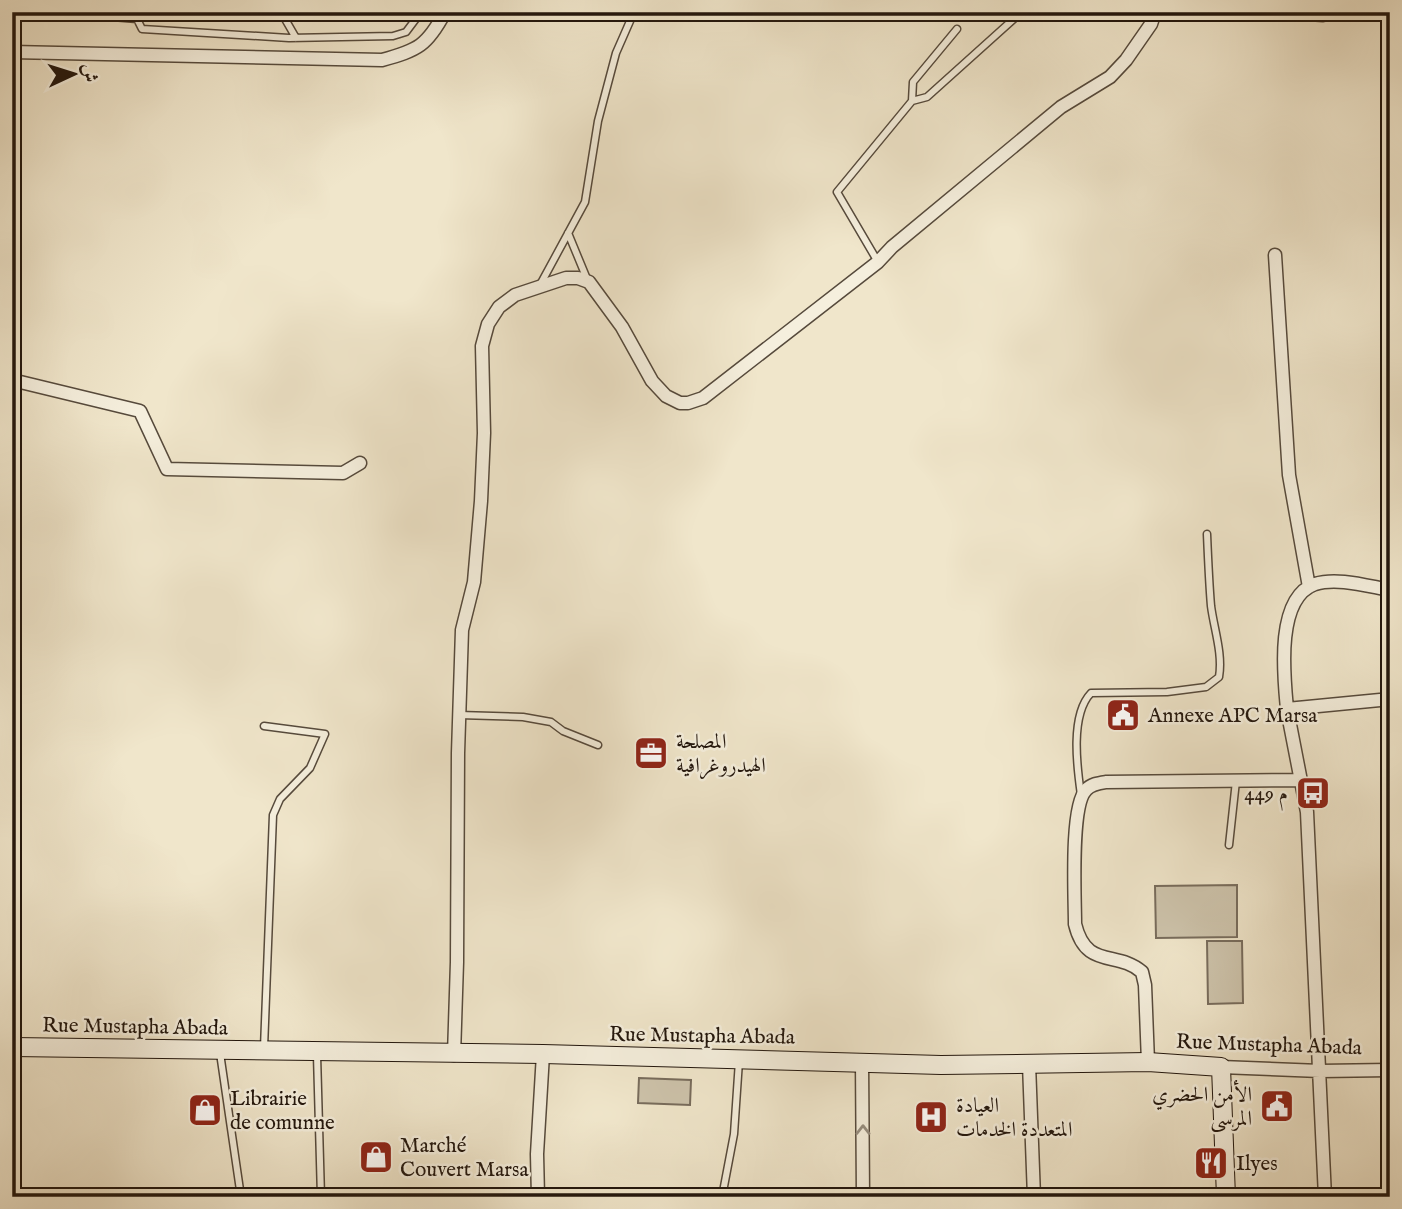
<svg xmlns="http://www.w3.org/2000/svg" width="1402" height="1209" font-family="'IM FELL English',Amiri,serif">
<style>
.green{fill:#cdc3ab;stroke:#786c5c;stroke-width:2}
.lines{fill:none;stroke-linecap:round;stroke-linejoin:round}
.service-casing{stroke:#564a3c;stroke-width:9}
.minor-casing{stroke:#564a3c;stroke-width:15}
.secondary-casing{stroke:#22160d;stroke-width:20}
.service{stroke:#f5efdd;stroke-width:6}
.minor{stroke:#f5efdd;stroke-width:12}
.secondary{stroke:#f5efdd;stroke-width:18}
.oneway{stroke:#968d7f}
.labels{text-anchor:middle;stroke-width:5;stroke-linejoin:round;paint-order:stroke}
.poi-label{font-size:21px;fill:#22160d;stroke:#f5efdd;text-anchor:start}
.street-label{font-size:21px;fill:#22160d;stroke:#f5efdd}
</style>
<rect width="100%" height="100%" fill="#f0e6cb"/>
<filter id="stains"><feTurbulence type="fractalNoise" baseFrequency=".00286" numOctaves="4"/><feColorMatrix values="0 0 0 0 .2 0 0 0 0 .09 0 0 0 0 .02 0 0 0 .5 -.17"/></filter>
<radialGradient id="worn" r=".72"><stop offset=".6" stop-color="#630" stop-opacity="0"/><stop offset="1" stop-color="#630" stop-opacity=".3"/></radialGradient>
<path class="green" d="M1237,885V937L1156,938L1155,886Z
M1207,941H1242L1243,1003L1208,1004Z
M639,1078L691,1080L690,1105L638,1103Z"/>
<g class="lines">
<g class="service-casing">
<path id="service" d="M50,12L137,19L142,12
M281,12L296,38
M137,19L142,29L289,38L393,36L406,32L421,12
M912,101L913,82L957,29
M568,233L587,279
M878,262L837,192L912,101L927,97L1017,16
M540,285L585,202L598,121L616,53L634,12
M459,715L523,717L551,722L563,731L598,745
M264,726L325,734L310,768L280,799L273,815L264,1048
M1081,795C1077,767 1070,715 1091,693L1167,692L1206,687L1219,677C1223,654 1214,629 1211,606C1209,582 1208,558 1207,534
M1229,845L1236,781
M220,1053L241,1197
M317,1055L321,1197
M722,1197L734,1134L739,1061"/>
</g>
<g class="minor-casing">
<path id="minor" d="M1309,14L1323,15L1324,12
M12,52L382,60C418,50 427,46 445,12
M1275,255L1289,475L1309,587
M12,380L140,411L167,469L343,473L360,463
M1287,709C1284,677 1275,598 1315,584C1337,577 1367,586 1390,590
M454,1055L457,962L458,753L462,630L474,582L481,501L484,433L482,346L488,324L499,307L515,295L566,278H578L589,282L622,327L652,381L666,396L680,403H688L703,398L878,262L892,247L1061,107L1110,77L1126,60L1151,24L1155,12
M862,1062L863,1197
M1148,1062L1145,985L1142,972C1117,950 1086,970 1075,924C1075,898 1070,806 1086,790C1091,784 1099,783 1106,782L1300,780
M1029,1064L1034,1197
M1221,1067L1320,1071L1390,1070
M538,1197L537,1154L543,1054
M1325,1197L1307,812L1287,709L1380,700"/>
</g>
<g class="secondary-casing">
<path id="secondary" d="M12,1047L543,1054L941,1065L1148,1062L1221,1067L1226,1197"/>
</g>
<use href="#service" class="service"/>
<use href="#minor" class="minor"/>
<use href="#secondary" class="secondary"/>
</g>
<defs><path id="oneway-chevron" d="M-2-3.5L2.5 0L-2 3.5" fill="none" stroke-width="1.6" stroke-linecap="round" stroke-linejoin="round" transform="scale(1.75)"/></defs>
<use class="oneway" href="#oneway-chevron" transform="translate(863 1130) rotate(-90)"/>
<defs>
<g id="civic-square" transform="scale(1.75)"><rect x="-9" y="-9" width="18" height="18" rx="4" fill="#8f2418" stroke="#f5efdd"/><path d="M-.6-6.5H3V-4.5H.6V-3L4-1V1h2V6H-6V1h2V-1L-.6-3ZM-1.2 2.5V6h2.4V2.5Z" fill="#fff"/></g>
<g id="office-square" transform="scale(1.75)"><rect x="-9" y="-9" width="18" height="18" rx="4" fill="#8f2418" stroke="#f5efdd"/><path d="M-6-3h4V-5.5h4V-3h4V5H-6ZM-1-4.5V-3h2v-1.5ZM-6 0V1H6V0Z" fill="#fff"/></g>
<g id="bus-square" transform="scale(1.75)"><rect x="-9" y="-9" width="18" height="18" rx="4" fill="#8f2418" stroke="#f5efdd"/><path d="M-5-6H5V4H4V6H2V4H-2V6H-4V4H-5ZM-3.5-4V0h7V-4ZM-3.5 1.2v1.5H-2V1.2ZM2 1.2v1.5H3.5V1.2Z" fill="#fff"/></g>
<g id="shop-square" transform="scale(1.75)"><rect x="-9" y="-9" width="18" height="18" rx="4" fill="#8f2418" stroke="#f5efdd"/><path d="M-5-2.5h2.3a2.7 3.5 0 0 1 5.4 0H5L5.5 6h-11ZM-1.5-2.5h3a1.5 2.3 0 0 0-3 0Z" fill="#fff"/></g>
<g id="hospital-square" transform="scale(1.75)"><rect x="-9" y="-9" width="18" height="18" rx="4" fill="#8f2418" stroke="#f5efdd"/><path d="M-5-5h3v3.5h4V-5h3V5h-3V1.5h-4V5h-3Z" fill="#fff"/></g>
<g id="restaurant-square" transform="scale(1.75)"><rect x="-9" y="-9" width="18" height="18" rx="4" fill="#8f2418" stroke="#f5efdd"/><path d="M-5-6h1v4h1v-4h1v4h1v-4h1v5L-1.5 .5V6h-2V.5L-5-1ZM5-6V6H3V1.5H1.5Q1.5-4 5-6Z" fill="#fff"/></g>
</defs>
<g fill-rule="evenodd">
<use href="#civic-square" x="1123" y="715"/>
<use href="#office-square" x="651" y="753"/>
<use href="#bus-square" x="1313" y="793"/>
<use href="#civic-square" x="1277" y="1106"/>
<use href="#shop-square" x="205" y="1110"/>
<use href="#hospital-square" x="931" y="1117"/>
<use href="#shop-square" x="376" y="1157"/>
<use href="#restaurant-square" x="1211" y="1163"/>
</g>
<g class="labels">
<g class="poi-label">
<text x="1148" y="722">Annexe APC Marsa</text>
<text x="676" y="748">المصلحة<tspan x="676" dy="24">الهيدروغرافية</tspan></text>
<text x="1288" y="800" text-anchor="end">م 449</text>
<text x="1252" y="1101" text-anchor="end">الأمن الحضري<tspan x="1252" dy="24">المرسى</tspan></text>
<text x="230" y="1105">Librairie<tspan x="230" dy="24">de comunne</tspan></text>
<text x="956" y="1112">العيادة<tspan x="956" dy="24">المتعددة الخدمات</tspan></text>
<text x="400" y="1152">Marché<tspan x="400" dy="24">Couvert Marsa</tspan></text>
<text x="1236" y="1170">Ilyes</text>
</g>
<g class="street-label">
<text transform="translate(135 1026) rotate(1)" y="7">Rue Mustapha Abada</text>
<text transform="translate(702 1035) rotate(1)" y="7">Rue Mustapha Abada</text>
<text transform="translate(1269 1044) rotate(2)" y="7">Rue Mustapha Abada</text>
</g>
</g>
<rect width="1402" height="1209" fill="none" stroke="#f0e6cb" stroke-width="42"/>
<rect x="14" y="14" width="1374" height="1181" fill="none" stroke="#22160d" stroke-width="3.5"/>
<rect x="21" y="21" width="1360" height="1167" fill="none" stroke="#22160d" stroke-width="2"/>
<g transform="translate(74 74) rotate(86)" stroke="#f5efdd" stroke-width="5" paint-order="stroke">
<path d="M0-5L12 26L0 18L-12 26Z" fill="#22160d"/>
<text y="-10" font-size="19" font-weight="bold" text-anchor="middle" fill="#22160d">ش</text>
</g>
<rect width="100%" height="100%" filter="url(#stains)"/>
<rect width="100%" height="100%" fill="url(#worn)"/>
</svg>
